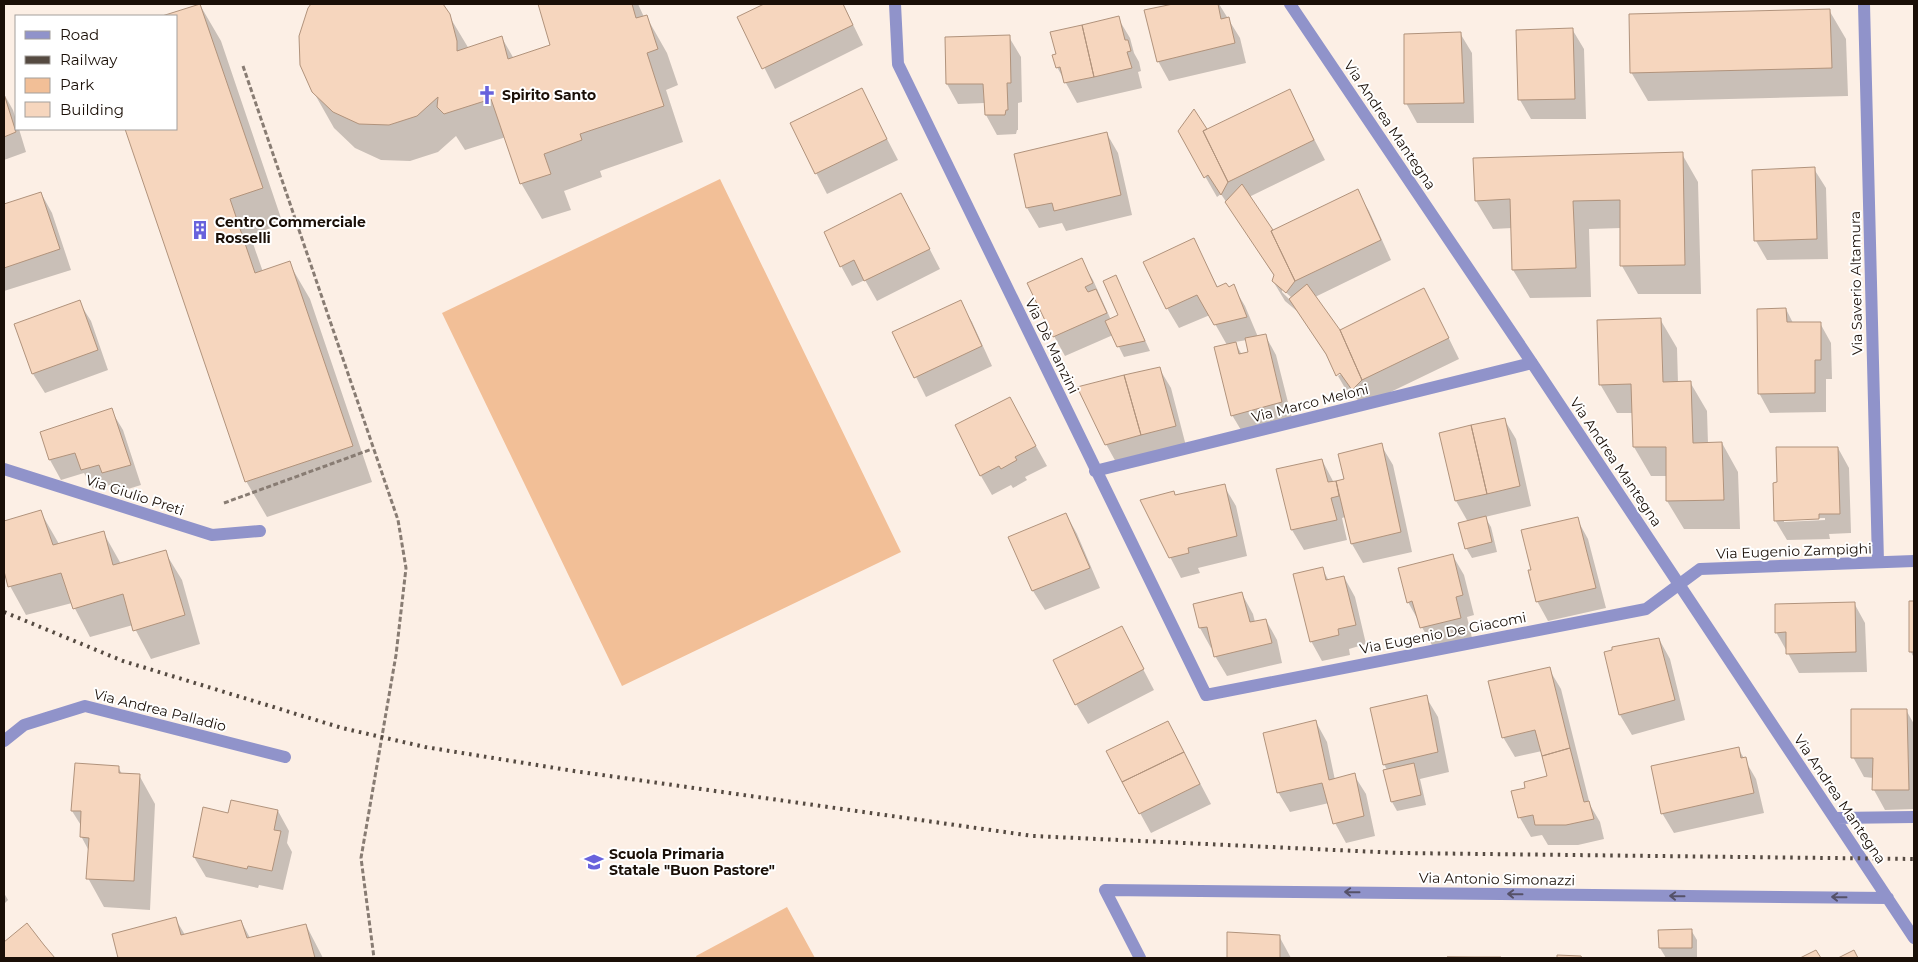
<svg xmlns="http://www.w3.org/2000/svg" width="1918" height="962" font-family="Montserrat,sans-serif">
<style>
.green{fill:#f2bf97}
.shadow{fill:#0003;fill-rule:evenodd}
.building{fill:#f6d6be;stroke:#b1937c}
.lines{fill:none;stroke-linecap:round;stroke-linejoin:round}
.path{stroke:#887c73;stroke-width:3;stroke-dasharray:5 2.5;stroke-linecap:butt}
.street{stroke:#9093ca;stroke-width:12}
.rail{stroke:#554a41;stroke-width:4;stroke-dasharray:2.5 5;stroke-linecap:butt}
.oneway{stroke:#555168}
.labels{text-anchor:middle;stroke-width:4;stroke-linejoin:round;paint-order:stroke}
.poi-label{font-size:14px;font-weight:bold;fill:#1a0f07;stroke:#fff;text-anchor:start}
.street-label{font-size:14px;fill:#1a0f07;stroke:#fff}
</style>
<rect width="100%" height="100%" fill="#fcefe5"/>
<path class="green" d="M720,179L901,552L622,686L442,313Z
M787,907L815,958H697L696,956Z"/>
<path class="shadow" d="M313,4H442L469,49L502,38L514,59L552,46L539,4H638L644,17L646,16L667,53L678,85L666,90L683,142L600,171L602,177L564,191L571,210L542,219L521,183L506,137L465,150L456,136L438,152L410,161L381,160L355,148L334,128L313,91L309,8Z
M767,4H843L863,45L775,89L739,17Z
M942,4H968L943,5Z
M1178,4H1219L1240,38L1246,63L1169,81L1158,61L1145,11Z
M200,5L221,41L283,224L250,235L263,272L289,263L310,299L372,482L267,517L246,481L127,129H176V16H166Z
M1829,10L1846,39L1848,96L1648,101L1631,72Z
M1118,18L1130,38L1134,53L1139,62L1141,71L1138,72L1142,88L1077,103L1057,67Z
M1572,29L1584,49L1586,119H1531L1520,100Z
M1460,33L1472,53L1474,123H1417L1406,103Z
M1009,37L1021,57L1022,102L1018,103V130H1017L1016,134L997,135L986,115L985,103L958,104L947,84Z
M861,89L898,160L827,194L791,124Z
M1289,91L1325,160L1249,197L1273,232L1357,191L1369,211L1391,260L1315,297L1340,332L1435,310L1459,359L1374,400L1364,409L1352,392L1349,395L1338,376L1346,371L1331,362L1298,312L1285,301L1273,281L1275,277L1221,194L1217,197L1179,131L1194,112L1206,131ZM1282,289L1291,297L1289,299L1282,292Z
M4,94L13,110L16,120V129H19L26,152L4,160Z
M1107,134L1118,153L1132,215L1066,231L1062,223L1039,228L1027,208Z
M1682,154L1698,182L1701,294H1638L1622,266L1621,228L1589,229L1591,297L1530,298L1513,270L1512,228L1493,229L1476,201Z
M1814,169L1826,188L1828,259L1767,260L1756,241Z
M41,193L52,213L71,270L4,291V206Z
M901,194L940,269L877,301L865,280L852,286L841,266Z
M1193,239L1218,288L1228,289L1233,286L1245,306L1258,337L1265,335L1276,355L1293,422L1244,435L1232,415L1227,345L1210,315L1179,328L1167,308ZM1247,340L1250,353L1242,355L1235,342Z
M1081,260L1093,280L1111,320L1119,316L1116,276L1150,351L1124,357L1113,335L1065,356L1054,336Z
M79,302L91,321L108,370L45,393L33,374Z
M960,302L972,322L992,366L926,397L894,333Z
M1786,309L1793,323H1820L1831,343L1832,379H1826V412L1770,413L1759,393Z
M1660,319L1677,348L1678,383L1690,382L1707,411L1708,444L1722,443L1738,472L1740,529H1684L1667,501V476H1651L1634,447L1633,413H1617L1600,384Z
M1159,368L1171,388L1186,446L1117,464L1106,444Z
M111,410L123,430L141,485L115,493L110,485L93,489L84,473L61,480L50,460Z
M1021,419L1047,466L1025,477L1027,480L1013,488L1011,485L992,495L981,476Z
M1504,419L1516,439L1531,506L1485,517L1491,527L1497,552L1472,558L1466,548L1468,522L1456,501Z
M1381,445L1393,465L1412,552L1363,563L1352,544L1345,517L1342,518L1347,540L1304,550L1292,530L1278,470L1322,460L1334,483L1345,479Z
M1838,448L1849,468L1851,533L1829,534L1830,539L1787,540L1775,520ZM1825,518V520L1784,522V519Z
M1224,486L1236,506L1247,556L1198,568L1200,573L1181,578L1141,501L1175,497Z
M40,511L59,544L103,532L121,564L165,552L182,580L200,644L151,659L133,625L90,637L72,603L26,615L10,586L4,567V522Z
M1066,514L1077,534L1100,588L1045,610L1033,591L1010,538Z
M1577,519L1588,539L1606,608L1548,621L1537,601L1532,570Z
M1453,556L1464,575L1474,615L1467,617L1472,638L1433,647L1408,602Z
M1322,568L1329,581L1344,577L1355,597L1366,644L1349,649L1350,655L1322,661L1311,641Z
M1242,594L1253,614L1255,622L1266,620L1277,640L1282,663L1227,676L1215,656L1213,647L1211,648L1200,628Z
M1911,602H1914V658L1911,652Z
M1854,603L1865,623L1867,672L1799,673L1776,632Z
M1659,639L1670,659L1685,720L1632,735L1620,715L1605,653Z
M1132,648L1154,690L1088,724L1076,704Z
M1549,669L1561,689L1590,805L1600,822L1604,839L1578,845H1548L1542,835L1531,837L1520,818L1526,789L1549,777L1542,751L1515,757L1503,737Z
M1426,697L1438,717L1449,772L1420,779L1426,805L1397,811L1392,802L1387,770L1384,764Z
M1906,710L1914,724V809L1885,810L1874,790V778L1864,777L1853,757Z
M1316,722L1327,742L1335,780L1354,775L1366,794L1375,836L1346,843L1335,823L1329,803L1290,812L1278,792Z
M1179,743L1211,804L1151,833L1140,813Z
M1738,748L1756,779L1764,813L1674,833L1662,813Z
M118,767L122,774L139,775L155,804L150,910L104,907L88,878L89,851L81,836L82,827L72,811Z
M278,811L289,831L287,843L292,852L283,890L259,885L258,888L206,877L194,857L229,814Z
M4,893L8,900L4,904Z
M175,918L185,935L241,921L250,938L306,925L323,958H120L114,934Z
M27,925L53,958H4V944Z
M1691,930L1697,940V957L1666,958L1660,948V931Z
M1228,934L1279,936L1291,958H1228Z"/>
<path class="building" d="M200,4L263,188L230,199L255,273L290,261L353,446L245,482L125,129H176V16H162Z
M311,4H443L450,14L457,41V51L502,36L508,59L550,45L538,4H632L636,18L647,15L658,49L647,53L664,106L580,134L582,140L544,154L551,174L520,184L491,99L444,114L437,107L438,97L417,116L389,125L359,124L333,112L312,92L300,65L299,36L308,8Z
M764,4H843L853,25L762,69L737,17Z
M1173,4H1218L1221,19L1229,17L1235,43L1157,62L1144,10Z
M1830,9L1832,68L1630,73L1629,14Z
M1119,16L1125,40H1128L1131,51L1127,52L1132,68L1094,77L1082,25Z
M1082,25L1094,77L1064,83L1060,67L1056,68L1052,55L1056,54L1050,32Z
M1573,28L1575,99L1518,100L1516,30Z
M1461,32L1464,103L1404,104V34Z
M1010,35L1011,83H1007L1008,110H1006L1005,115H985L983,84H946L945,37Z
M862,88L887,139L815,174L790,123Z
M1290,89L1314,140L1228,182L1203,131Z
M4,94L16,132L4,137Z
M1194,109L1207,129L1203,131L1228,182L1221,195L1208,175L1204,178L1178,131Z
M1107,132L1121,195L1054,211L1052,203L1026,208L1014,154Z
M1683,152L1685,265L1620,266V200L1573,201L1576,268L1512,270L1510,199L1475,201L1473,158Z
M1815,167L1817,239L1754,241L1752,170Z
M1242,184L1273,230L1271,231L1295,281L1286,293L1272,281L1274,275L1225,202Z
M1358,189L1381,240L1295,281L1271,231Z
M41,192L60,249L4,268V204Z
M901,193L930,249L864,281L854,260L840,267L824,232Z
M1194,238L1217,287L1226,283L1229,287L1234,284L1247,317L1214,325L1197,295L1166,309L1143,262Z
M1082,258L1093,283L1085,287L1088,292L1096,289L1107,313L1053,337L1027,283Z
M1116,275L1145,341L1117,347L1105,321L1118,315L1103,281Z
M1307,284L1340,330L1362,380L1352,390L1340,373L1336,376L1326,354L1289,299Z
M1424,288L1449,338L1362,380L1340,330Z
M80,300L98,350L32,374L14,324Z
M961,300L982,346L914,378L892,332Z
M1786,308L1787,322H1821V360H1815V393L1758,394L1757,309Z
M1661,318L1663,382L1691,381L1693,443L1722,442L1724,500L1666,501V447H1633L1631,384L1599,385L1597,320Z
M1266,334L1282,402L1231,416L1214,347L1236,342L1239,354L1248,352L1245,338Z
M1160,367L1176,426L1141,435L1124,375Z
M1124,375L1141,435L1105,445L1077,387Z
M1010,397L1036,446L1015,457L1017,460L1001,469L999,466L980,476L955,425Z
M112,408L131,465L102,473L99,465L81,470L75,453L49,460L40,432Z
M1505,418L1520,486L1487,494L1471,425Z
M1471,425L1487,494L1455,501L1439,433Z
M1382,443L1401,532L1351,544L1336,481L1344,479L1338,454Z
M1776,447H1838L1840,514H1819V519L1774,521L1773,483L1777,482Z
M1322,459L1328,482L1336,481L1339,496L1331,498L1337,520L1291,530L1276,469Z
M1225,484L1237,536L1188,548L1189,553L1169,558L1140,500L1174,491L1175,495Z
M41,510L53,545L104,531L113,565L166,550L185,615L133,631L123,594L73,609L61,573L8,587L4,571V521Z
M1066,513L1090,568L1032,591L1008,537Z
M1486,516L1492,542L1465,549L1458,523Z
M1578,517L1596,588L1536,602L1528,570H1531L1521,530Z
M1453,554L1463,595L1456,597L1461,618L1420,628L1412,601L1407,603L1398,568Z
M1323,567L1326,580L1344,576L1356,625L1338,629L1339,635L1310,642L1293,574Z
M1242,592L1250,622L1266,619L1272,643L1214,657L1207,627L1199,628L1193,604Z
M1909,601H1914V652H1909Z
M1855,602L1856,652L1786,654V632L1775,633V604Z
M1122,626L1144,669L1075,705L1053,660Z
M1659,638L1675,700L1619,715L1604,652L1612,650V647Z
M1550,667L1570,748L1542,756L1535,730L1502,738L1488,681Z
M1427,695L1438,752L1383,765L1370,708Z
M1851,709H1907L1909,790H1872L1873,758H1851Z
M1316,720L1329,780L1355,773L1364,816L1333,824L1322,783L1277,793L1263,733Z
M1168,721L1184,752L1122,782L1106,751Z
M1739,747L1741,758L1746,757L1754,793L1661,814L1651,766Z
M1570,748L1584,802L1589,801L1594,819L1566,825H1535L1533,815L1518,818L1511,791L1525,788L1524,782L1547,776L1542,756Z
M1184,752L1200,784L1139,814L1122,782Z
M75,763L119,766V773L140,774L134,881L86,879L89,838L80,837L81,811H71Z
M1414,763L1421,795L1391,802L1383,770Z
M231,800L278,810L274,830L281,831L272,871L248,866L247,869L193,857L203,807L228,813Z
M176,917L181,935L241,920L247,938L306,924L315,958H118L112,934Z
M27,923L44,945L55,958H4V942Z
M1692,929V948H1659L1658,930Z
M1227,932L1280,935V958H1227Z
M1816,950L1821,958H1800Z
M1854,950L1858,958H1838Z
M1557,955L1581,956L1582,958H1604H1557Z
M1447,957H1501V958Z"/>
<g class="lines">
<path class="path" d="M243,66L398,520L406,568L396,655L361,858L374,958
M224,503L372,449"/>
<path class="street" d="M895,4L898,64L1206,695L1646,609L1700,569L1914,561
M1290,4L1532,363L1914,938
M1864,4L1878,562
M4,469L212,535L260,531
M1095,471L1532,363
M4,741L24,725L85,706L285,757
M1836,818L1914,817
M1140,958L1105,890L1888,898"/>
<path class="rail" d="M4,612L123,661L342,728L425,747L574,771L1033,836L1400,853L1914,859"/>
</g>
<defs><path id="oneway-shaft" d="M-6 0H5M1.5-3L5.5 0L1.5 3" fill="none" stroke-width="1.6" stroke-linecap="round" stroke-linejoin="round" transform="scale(1.25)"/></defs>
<g class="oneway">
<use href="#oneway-shaft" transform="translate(1352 892) rotate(-179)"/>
<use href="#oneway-shaft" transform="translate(1515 894) rotate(-179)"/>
<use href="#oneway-shaft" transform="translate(1677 896) rotate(-179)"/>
<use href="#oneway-shaft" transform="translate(1839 897) rotate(-179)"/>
</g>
<defs>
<g id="church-bare" transform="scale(1.5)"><path d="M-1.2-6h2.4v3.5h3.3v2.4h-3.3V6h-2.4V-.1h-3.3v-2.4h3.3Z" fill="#6862dc" stroke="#fff" stroke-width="2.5" paint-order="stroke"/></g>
<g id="building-bare" transform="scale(1.5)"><path d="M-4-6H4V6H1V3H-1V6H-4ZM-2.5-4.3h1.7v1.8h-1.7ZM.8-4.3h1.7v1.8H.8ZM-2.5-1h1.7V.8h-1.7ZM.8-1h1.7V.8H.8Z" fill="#6862dc" stroke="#fff" stroke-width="2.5" paint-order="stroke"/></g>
<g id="school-bare" transform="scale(1.5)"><path d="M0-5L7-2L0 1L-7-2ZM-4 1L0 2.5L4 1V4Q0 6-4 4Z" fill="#6862dc" stroke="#fff" stroke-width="2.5" paint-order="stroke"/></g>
</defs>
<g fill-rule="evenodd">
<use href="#church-bare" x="487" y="95"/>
<use href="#building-bare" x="200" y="230"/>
<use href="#school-bare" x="594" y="862"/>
</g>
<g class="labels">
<g class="poi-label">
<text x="502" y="100">Spirito Santo</text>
<text x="215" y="227">Centro Commerciale<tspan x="215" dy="16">Rosselli</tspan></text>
<text x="609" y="859">Scuola Primaria<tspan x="609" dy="16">Statale "Buon Pastore"</tspan></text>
</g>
<g class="street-label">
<text transform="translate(1390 125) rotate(56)" y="5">Via Andrea Mantegna</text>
<text transform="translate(1856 283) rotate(-91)" y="5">Via Saverio Altamura</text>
<text transform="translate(1052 346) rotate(64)" y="5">Via Dè Manzini</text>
<text transform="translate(1310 403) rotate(-14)" y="5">Via Marco Meloni</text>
<text transform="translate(1616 462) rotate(56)" y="5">Via Andrea Mantegna</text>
<text transform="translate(135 495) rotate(18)" y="5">Via Giulio Preti</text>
<text transform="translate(1794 551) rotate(-2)" y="5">Via Eugenio Zampighi</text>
<text transform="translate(1443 633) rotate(-11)" y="5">Via Eugenio De Giacomi</text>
<text transform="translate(160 710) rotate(14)" y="5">Via Andrea Palladio</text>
<text transform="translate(1840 799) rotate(56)" y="5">Via Andrea Mantegna</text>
<text transform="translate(1497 879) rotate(1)" y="5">Via Antonio Simonazzi</text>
</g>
</g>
<rect width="1918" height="962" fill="none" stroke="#1a0f07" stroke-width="10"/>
<rect x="15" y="15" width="162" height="115" fill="#ffffff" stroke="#a39f9c"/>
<rect x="25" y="31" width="25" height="8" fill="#9093ca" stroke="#a39f9c"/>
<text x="60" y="40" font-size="15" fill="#1a0f07">Road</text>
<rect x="25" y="56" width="25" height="8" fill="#554a41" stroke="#a39f9c"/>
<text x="60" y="65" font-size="15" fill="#1a0f07">Railway</text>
<rect x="25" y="78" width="25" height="15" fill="#f2bf97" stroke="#a39f9c"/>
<text x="60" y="90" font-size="15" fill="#1a0f07">Park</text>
<rect x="25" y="102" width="25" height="15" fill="#f6d6be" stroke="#a39f9c"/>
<text x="60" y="115" font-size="15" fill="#1a0f07">Building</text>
</svg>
